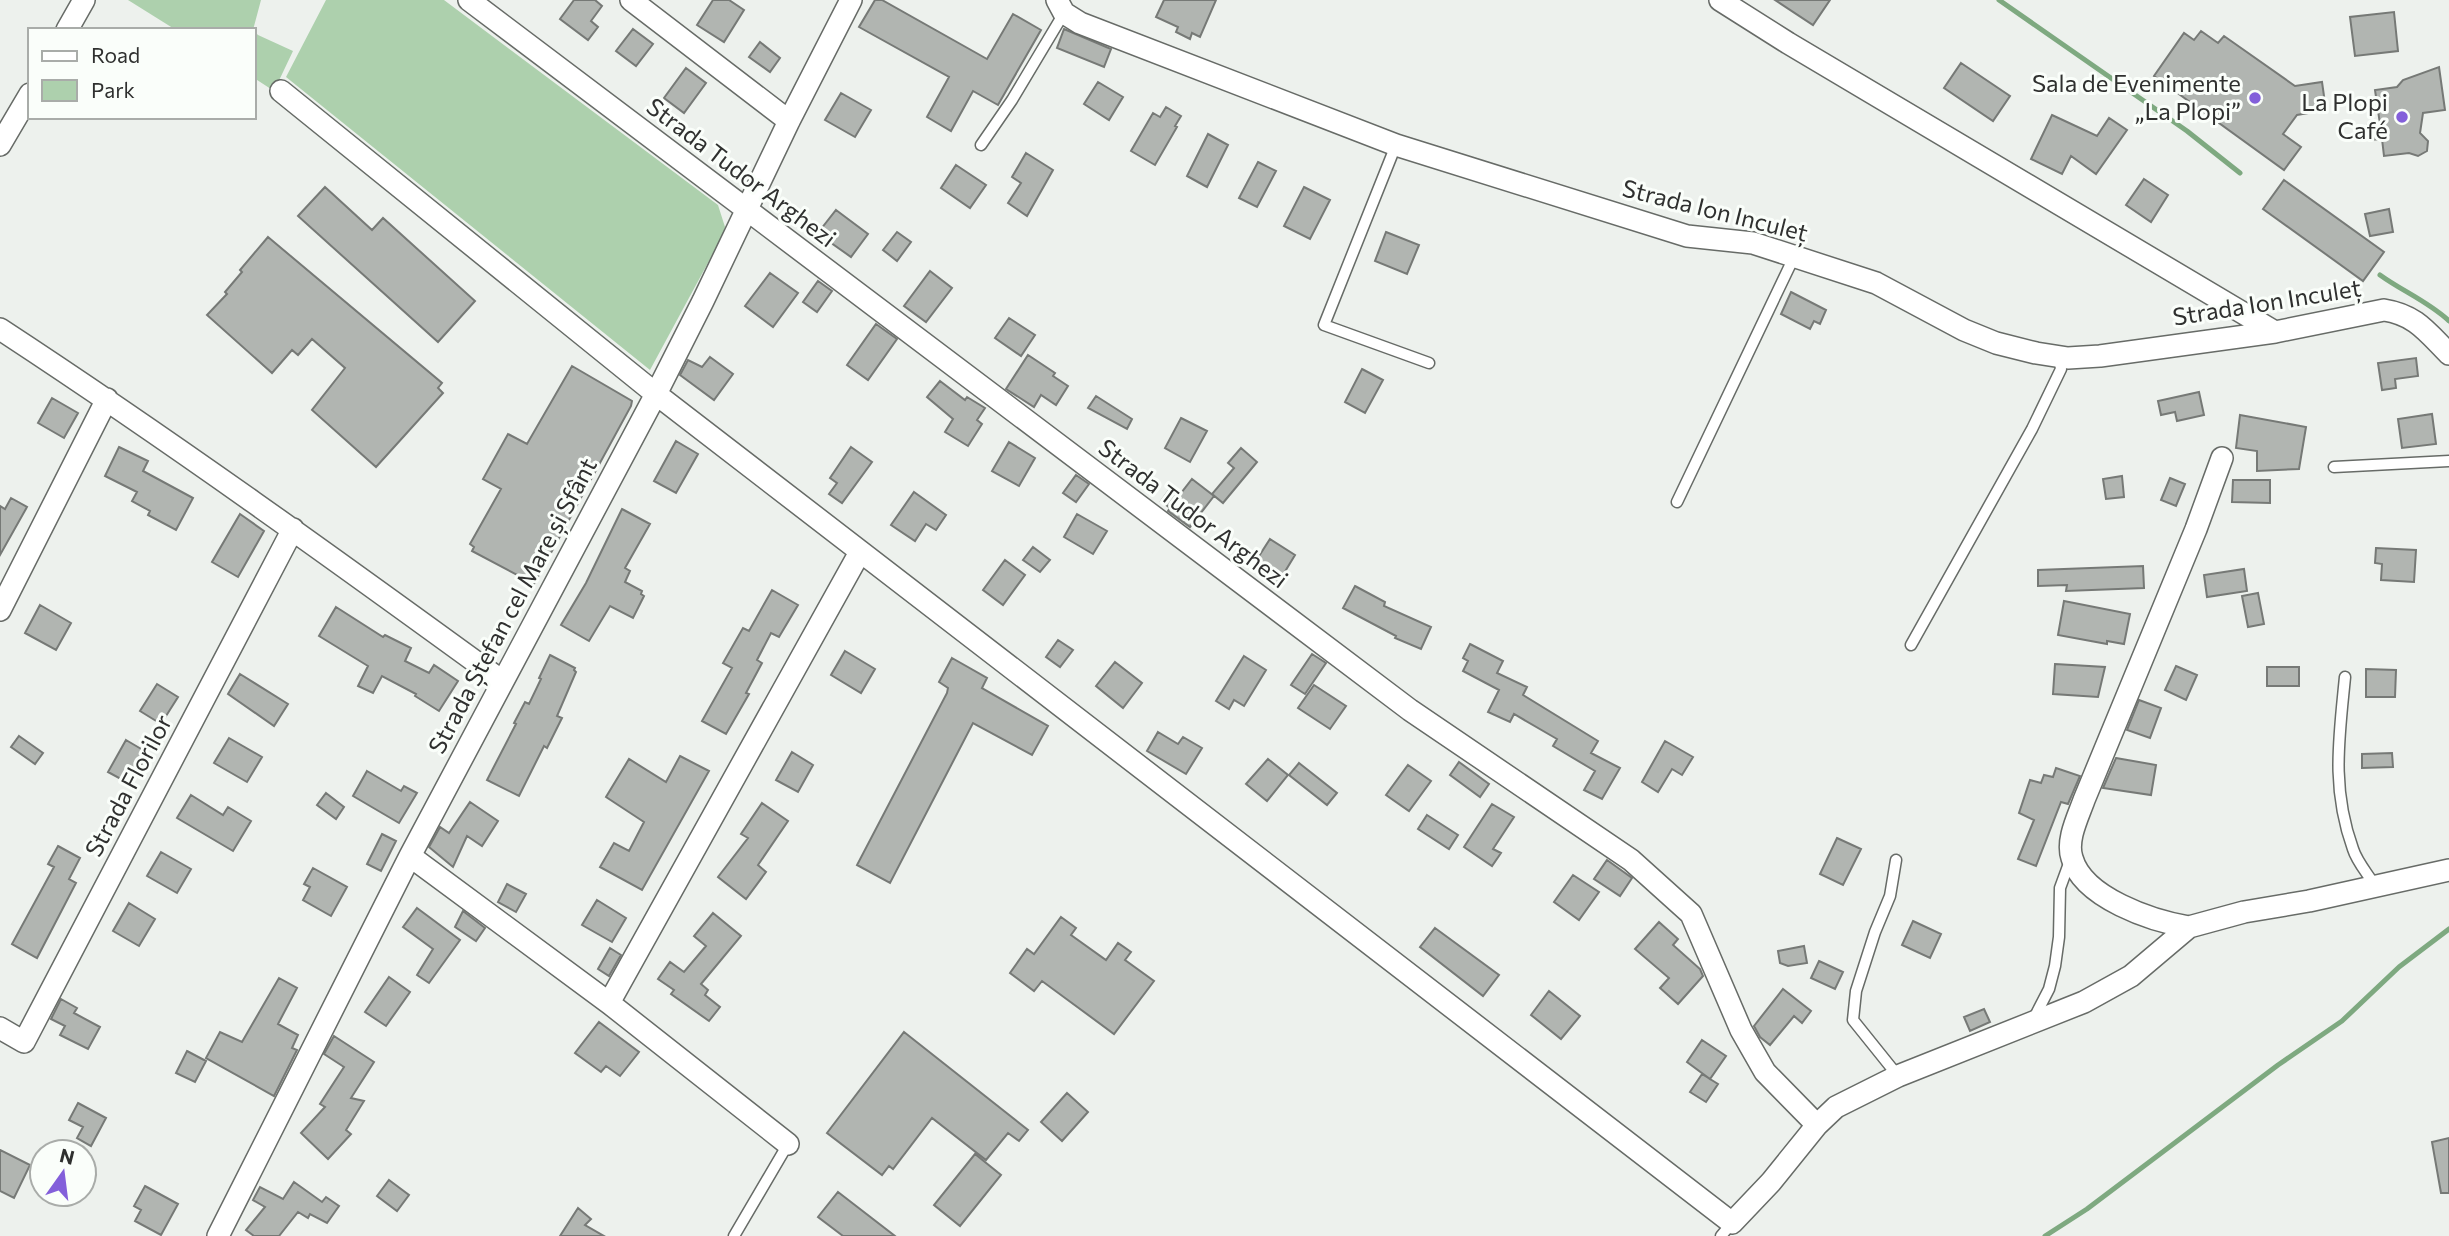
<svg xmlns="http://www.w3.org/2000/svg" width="2449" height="1236" font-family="Commissioner,sans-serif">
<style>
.green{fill:#add0ad}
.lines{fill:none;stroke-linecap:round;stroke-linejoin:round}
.stream{stroke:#7ea980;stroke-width:5}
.building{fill:#b1b5b1;stroke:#767976;stroke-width:2}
.service-casing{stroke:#676b67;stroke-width:13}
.minor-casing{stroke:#676b67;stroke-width:24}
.service{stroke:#fff;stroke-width:10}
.minor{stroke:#fff;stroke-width:21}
.poi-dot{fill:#835fda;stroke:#fafefa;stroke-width:2.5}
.labels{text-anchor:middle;stroke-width:6;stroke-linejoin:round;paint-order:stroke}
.poi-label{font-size:24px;fill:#2f302f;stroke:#fafefa;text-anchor:end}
.street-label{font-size:24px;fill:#2f302f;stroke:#fafefa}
</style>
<rect width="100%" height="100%" fill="#edf1ed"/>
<path class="green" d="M128,0H261L253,30H176Z
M326,0H444L718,205L725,227L723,235L650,370L286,77Z
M254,31L258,35L293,51L274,91L254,78Z"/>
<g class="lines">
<path class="stream" d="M1999,0L2187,131L2240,173
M2380,275C2402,291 2429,302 2449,321
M2045,1236L2087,1209L2278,1065L2342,1021L2399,967L2449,929"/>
</g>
<path class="building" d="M574,0H595L602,6L591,21L598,27L588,40L560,19Z
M713,0H729L744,10L724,42L697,25Z
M875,0H882L987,59L1013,14L1041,30L998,105L973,91L951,131L927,117L949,77L859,27Z
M1164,0H1216L1200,37L1192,33L1190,39L1176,32L1178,27L1156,17Z
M1775,0H1830L1813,25Z
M2394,12L2398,51L2355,56L2350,17Z
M633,29L653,44L636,66L616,51Z
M1064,29L1111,49L1104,67L1057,48Z
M2201,31L2218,43L2224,36L2295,86L2322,82L2326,110L2297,115L2283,134L2301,147L2284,170L2154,76L2184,33L2194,40Z
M760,42L780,58L770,72L749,57Z
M1961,63L2010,96L1993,121L1944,88Z
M2439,67L2445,110L2423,113L2420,133L2428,141L2427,151L2418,156L2409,153L2384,156L2382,139L2369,140L2367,125L2380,124L2375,90L2397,87L2403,80Z
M686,68L706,83L684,113L664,98Z
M1098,82L1123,97L1109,120L1084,104Z
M841,93L871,110L855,137L825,120Z
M1166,107L1181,116L1175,126L1177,127L1155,165L1131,151L1153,113L1160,117Z
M2052,115L2097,136L2109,118L2127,130L2096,174L2071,156L2062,174L2031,159Z
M1208,134L1228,145L1207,187L1187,176Z
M1026,153L1053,170L1027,216L1008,203L1021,183L1012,177Z
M1258,162L1276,171L1257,207L1239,198Z
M956,165L986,185L970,208L941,188Z
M2144,179L2168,195L2151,222L2126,205Z
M2284,180L2384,252L2363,281L2263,209Z
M325,187L372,230L383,218L475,301L438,342L298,216Z
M1304,187L1330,200L1310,239L1284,226Z
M2389,209L2393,232L2370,236L2365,214Z
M836,210L868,234L851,257L827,240L830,236L821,229Z
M897,232L911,242L897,261L883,250Z
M1386,232L1419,245L1407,274L1375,261Z
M268,237L442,383L438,388L443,393L376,467L312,410L345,368L312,339L298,355L292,350L272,373L207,315L227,294L225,292L242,272L240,270Z
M930,271L952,288L926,322L904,306Z
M770,273L798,293L773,327L745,306Z
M818,281L832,291L817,312L803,302Z
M1791,292L1826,310L1820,324L1814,321L1810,329L1781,314Z
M1009,318L1035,335L1021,356L995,338Z
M876,324L897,339L868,380L847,365Z
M1028,355L1055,373L1053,376L1068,386L1056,405L1041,395L1034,407L1006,389Z
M710,357L733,374L714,400L680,375L688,360L702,367Z
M2416,358L2418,376L2395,379L2396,388L2382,390L2378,363Z
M572,366L632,401L631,406L534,584L472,551L474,547L470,544L501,489L483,479L508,434L527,444Z
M1362,369L1383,380L1365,413L1345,402Z
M940,381L965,400L967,397L985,408L977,420L982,424L968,446L945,432L953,419L927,397Z
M2199,392L2204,415L2177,421L2175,412L2161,415L2158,401Z
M1096,396L1132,419L1127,429L1088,408Z
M52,398L78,413L64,438L38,423Z
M2432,414L2436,444L2402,448L2398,419Z
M2240,415L2306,427L2299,469L2257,471V451L2236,448Z
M1181,418L1207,431L1190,462L1165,448Z
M676,441L698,454L676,493L654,481Z
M1009,442L1035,458L1019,486L992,471Z
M119,447L148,461L143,471L193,498L176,530L148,515L150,511L132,501L137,492L105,476Z
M851,447L872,462L842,503L829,494L837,483L830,478Z
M1241,448L1257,462L1223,503L1212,494L1234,468L1228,463Z
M1076,475L1089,484L1076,502L1063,493Z
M2122,476L2124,497L2106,499L2103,479Z
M2170,478L2185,484L2176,506L2161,500Z
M1192,479L1214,496L1190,527L1168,511L1170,508L1161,501L1172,486L1181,493Z
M2233,480H2270V503L2232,502Z
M914,492L946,515L936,530L926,524L915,541L891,525Z
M11,498L27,507L0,555V506L5,509Z
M622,509L650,524L625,568L630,571L625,582L642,591L641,594L644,596L633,618L610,606L589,641L561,625L586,583Z
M240,514L264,531L238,577L212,562Z
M1077,514L1107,531L1093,554L1064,537Z
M1270,539L1295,555L1278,583L1252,567Z
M1033,547L1050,560L1040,572L1023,560Z
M2376,548L2416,550L2414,582L2381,580L2382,564L2375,563Z
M1005,560L1025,575L1003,605L983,590Z
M2143,566L2144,588L2066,591L2067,585L2038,586V570Z
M2244,569L2247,591L2207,597L2204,575Z
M1355,586L1385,602L1384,606L1431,627L1421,649L1395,638L1396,636L1343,608Z
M772,590L798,605L779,637L771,633L757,660L762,663L746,693L749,694L726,734L702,721L732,668L723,663L743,628L749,631Z
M2258,593L2264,624L2248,627L2242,596Z
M2064,601L2130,614L2124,644L2107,641V644L2058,635Z
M40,605L71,623L56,650L25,633Z
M336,607L383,637L385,635L411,648L405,661L429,673L434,665L458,681L439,711L415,696L416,694L382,676L373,693L358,686L368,666L319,636Z
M1058,640L1073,650L1060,667L1046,657Z
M1470,644L1503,661L1497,673L1527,687L1523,695L1598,741L1591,753L1620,768L1602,799L1584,790L1595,771L1553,746L1557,739L1514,714L1510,722L1488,712L1499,690L1463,671L1468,661L1463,658Z
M845,651L875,669L861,693L831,675Z
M1312,654L1326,663L1305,694L1291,685Z
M550,655L575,668L574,670L576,672L557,716L562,718L547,748L544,746L519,796L487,780L516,724L514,723L525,702L529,704L541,679L539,678Z
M1244,656L1266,670L1244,706L1234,700L1229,709L1216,701Z
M952,658L987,678L982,688L1048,726L1032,755L973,723L890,883L857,865L947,693L948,688L939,682Z
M1115,662L1142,683L1123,708L1096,686Z
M2055,664L2105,667L2098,697L2053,694Z
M2176,666L2197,675L2186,700L2165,690Z
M2267,667H2299V686H2267Z
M2366,669L2396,670L2395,697H2366Z
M240,674L288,704L274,726L228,694Z
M157,684L178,697L161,724L140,711Z
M1314,685L1346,706L1330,729L1298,708Z
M2139,700L2161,708L2150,738L2127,730Z
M1158,732L1178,744L1183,737L1202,748L1186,774L1147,751Z
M19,736L43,753L35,764L11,747Z
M229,738L262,757L247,782L214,763Z
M126,740L148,753L130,784L108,772Z
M1665,741L1693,757L1682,775L1672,769L1658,792L1642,782Z
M792,752L813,765L798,792L776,780Z
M2392,753L2393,767L2362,768V754Z
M680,756L709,771L642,890L600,867L614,843L629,851L644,822L606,797L629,759L666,782Z
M2116,758L2156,765L2151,795L2103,788Z
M1268,759L1288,775L1267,801L1246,784Z
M1459,762L1489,784L1480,797L1450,775Z
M1299,763L1337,793L1327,805L1289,775Z
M1408,765L1431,781L1409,811L1386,795Z
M2056,768L2080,776L2068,804L2061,802L2036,866L2018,859L2034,820L2019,813L2030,780L2041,783L2044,775L2053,777Z
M367,771L401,791L404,786L417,793L399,823L353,796Z
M326,793L344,807L336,819L317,805Z
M191,795L223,815L228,807L251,821L233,851L177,818Z
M470,802L498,821L482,846L467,836L453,867L429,847L440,827L449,833Z
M762,803L788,821L758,865L766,872L746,899L718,877L748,838L741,834Z
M1492,804L1514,817L1493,849L1501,853L1492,866L1464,847Z
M1427,815L1458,835L1449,849L1418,829Z
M382,834L396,841L381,871L367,864Z
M1837,838L1861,849L1843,885L1820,874Z
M58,846L80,858L69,879L76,883L37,958L12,944L54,867L48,864Z
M161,852L191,869L177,893L147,876Z
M1607,860L1632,878L1620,896L1594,879Z
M313,868L347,887L331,916L303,900L310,887L304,884Z
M1573,875L1599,892L1579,920L1554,902Z
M507,884L526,894L516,912L498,902Z
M597,900L626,918L612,942L582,925Z
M129,903L155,919L139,946L113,931Z
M417,908L460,940L429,983L417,975L433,949L403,927Z
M463,911L485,928L476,941L455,927Z
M713,913L741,936L701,984L708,990L705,995L720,1007L709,1021L671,994L674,990L658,979L670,962L684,972L706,946L694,936Z
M1061,917L1076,928L1071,935L1106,960L1118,943L1131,952L1125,960L1154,981L1114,1034L1042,981L1034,991L1010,973L1027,949L1034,954Z
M1913,921L1941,934L1930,958L1902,945Z
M1659,922L1678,939L1673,945L1700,969L1703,976L1678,1004L1660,988L1669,978L1635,949Z
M1435,928L1499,975L1483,996L1420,947Z
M1804,946L1807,963L1788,966L1780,963L1778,951Z
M610,948L621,955L609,976L598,969Z
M1819,961L1843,972L1835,989L1811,978Z
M389,977L410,992L386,1026L365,1012Z
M279,978L297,988L278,1024L298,1035L292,1048L297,1050L274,1096L206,1058L220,1032L242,1042Z
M1783,989L1811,1011L1802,1023L1794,1016L1770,1045L1760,1037L1754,1026Z
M1549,991L1580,1016L1561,1039L1531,1015Z
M61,999L77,1008L74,1013L100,1027L88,1049L60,1035L65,1026L51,1019Z
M1984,1009L1990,1022L1970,1031L1964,1017Z
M599,1022L639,1052L620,1076L606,1066L601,1072L575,1053Z
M904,1032L1028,1130L1019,1141L1008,1133L986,1160L932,1118L893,1169L889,1166L882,1175L827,1133Z
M334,1036L374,1062L351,1098L364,1101L346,1130L351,1134L328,1159L301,1133L325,1107L320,1104L344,1067L324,1054Z
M1702,1040L1726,1056L1710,1079L1687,1062Z
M187,1051L206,1061L195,1082L176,1073Z
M1702,1074L1718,1084L1706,1102L1690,1092Z
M1067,1093L1088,1112L1062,1141L1041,1122Z
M78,1103L106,1118L91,1146L77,1138L83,1127L69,1120Z
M2449,1138V1193H2441L2432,1142Z
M0,1150L30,1165L14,1198L0,1191Z
M975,1154L1001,1175L960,1226L934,1205Z
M389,1180L409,1195L397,1211L377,1196Z
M294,1182L322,1202L326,1197L339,1206L327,1223L310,1214L308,1218L298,1212L279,1236H254L246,1230L265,1207L253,1200L260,1187L283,1199Z
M145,1186L178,1204L161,1235L135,1221L141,1210L134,1206Z
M838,1192L895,1236H843L818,1217Z
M578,1208L591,1219L585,1225L604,1236H560Z"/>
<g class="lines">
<g class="service-casing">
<path id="service" d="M981,145L1012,100L1064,13
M1396,145L1324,325L1429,363
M2334,467L2449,461
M1677,502L1794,257
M1911,645L2032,429L2061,369L2059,356
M2345,677C2339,739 2331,788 2353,849C2357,862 2368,874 2375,886
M1896,860L1890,896L1875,932L1856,991L1853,1020L1898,1076
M2033,1020L2049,989L2055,966L2059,937L2060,888L2071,858
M734,1236L788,1144
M1721,1236L1732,1223"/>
</g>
<g class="minor-casing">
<path id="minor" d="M469,0L1410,710L1631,860L1691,914L1741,1030L1765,1072L1817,1125
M631,0L789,121
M1057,0L1064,13L1080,23L1396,145L1687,236L1753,243L1876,283L1964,330L1996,343L2036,353L2068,358L2100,356L2275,332L2384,310C2416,315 2427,332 2449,354
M1720,0L1788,43L2275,332
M67,30L84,0
M281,91L656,394L1732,1223L1771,1182L1817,1125L1836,1107L1898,1076L2084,1002L2131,976L2189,927L2244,912L2309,901L2449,870
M0,145L30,94
M0,329C171,441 337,561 502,681
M0,610L107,399
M410,856L609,1003L788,1144
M2189,927C2152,921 2083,898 2072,858C2066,840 2078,817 2084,800L2196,529L2222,458
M609,1003L860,552
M0,1028L24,1042L293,529
M218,1236L410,856L656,394L703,301L789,121L851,0"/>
</g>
<use href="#service" class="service"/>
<use href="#minor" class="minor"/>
</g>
<g class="poi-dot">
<circle cx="2255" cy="98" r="7"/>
<circle cx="2402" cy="117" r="7"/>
</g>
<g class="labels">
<g class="poi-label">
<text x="2241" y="92">Sala de Evenimente<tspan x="2241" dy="28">„La Plopi”</tspan></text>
<text x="2388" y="111">La Plopi<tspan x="2388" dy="28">Café</tspan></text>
</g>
<g class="street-label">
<text transform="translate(741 173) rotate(37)" y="8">Strada Tudor Arghezi</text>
<text transform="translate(1715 211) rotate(14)" y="8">Strada Ion Inculeț</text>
<text transform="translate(2267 303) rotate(-9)" y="8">Strada Ion Inculeț</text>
<text transform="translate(1193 514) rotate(37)" y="8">Strada Tudor Arghezi</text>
<text transform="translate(513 606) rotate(-62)" y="8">Strada Ștefan cel Mare și Sfânt</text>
<text transform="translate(129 786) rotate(-62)" y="8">Strada Florilor</text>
</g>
</g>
<rect x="28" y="28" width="228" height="91" fill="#fafefa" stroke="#a9aca9" stroke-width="2"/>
<rect x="42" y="51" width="35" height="10" fill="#ffffff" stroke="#a9aca9" stroke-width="2"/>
<text x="91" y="63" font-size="21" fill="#2f302f">Road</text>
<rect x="42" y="80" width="35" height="21" fill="#add0ad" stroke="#a9aca9" stroke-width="2"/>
<text x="91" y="98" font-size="21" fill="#2f302f">Park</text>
<g transform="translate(63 1173) rotate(14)"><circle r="33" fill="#fafefa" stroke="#a9aca9" stroke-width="2"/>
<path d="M0-5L12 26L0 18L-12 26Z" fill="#835fda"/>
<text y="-10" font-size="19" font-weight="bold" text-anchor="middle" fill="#2f302f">N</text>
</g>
</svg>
